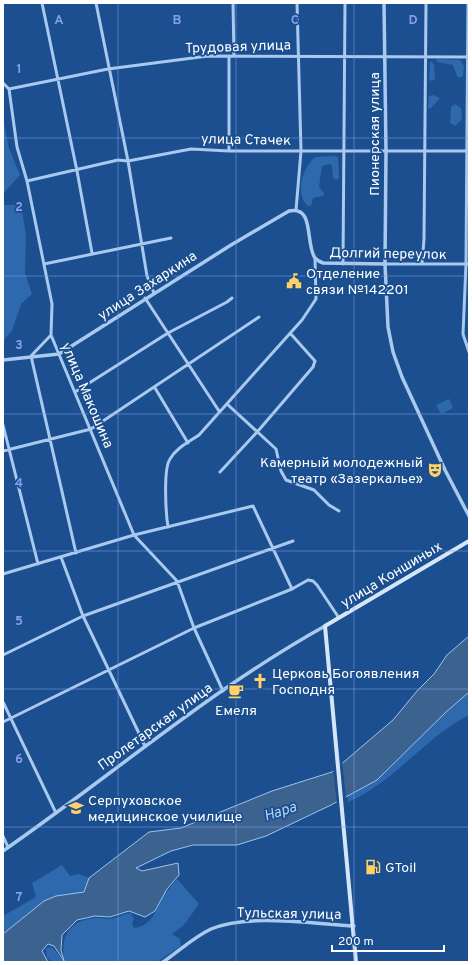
<svg xmlns="http://www.w3.org/2000/svg" width="472" height="965" font-family="Overpass,sans-serif">
<style>
.green{fill:#2e69ad}
.water{fill:#3c6290;stroke:#9cc4f0}
.pier{fill:#1b4f8f}
.lines{fill:none;stroke-linecap:round;stroke-linejoin:round}
.minor{stroke:#a9c9ee;stroke-width:3}
.tertiary{stroke:#a9c9ee;stroke-width:3.5}
.secondary{stroke:#d6e6fa;stroke-width:4}
.grid{fill:none;stroke:#839eea;stroke-width:1;stroke-opacity:0.55}
.labels{text-anchor:middle;stroke-width:3.5;stroke-linejoin:round;paint-order:stroke}
.street-label{font-size:14px;fill:#fff;stroke:#1b4f8f}
.poi-label{font-size:14px;fill:#fff;stroke:#1b4f8f;text-anchor:start}
.water-label{font-size:15px;font-style:italic;fill:#b5d3f5;stroke:#1b4f8f}
.grid-label{font-size:13px;text-anchor:middle;font-weight:bold;fill:#839eea;stroke:#1b4f8f;stroke-width:3.5;stroke-linejoin:round;paint-order:stroke}
</style>
<rect width="100%" height="100%" fill="#1b4f8f"/>
<path class="green" d="M437,59L460,60L464,66L463,76L459,78L457,76L453,65L437,62Z
M430,61L434,64L435,79L432,81L429,80Z
M433,95L440,98L430,109L428,108L429,96Z
M455,104L461,108L462,119L455,126L450,123L451,107Z
M3,119L9,148L20,175L3,194Z
M335,156L338,157L339,178L336,180L333,178L332,166L330,164L322,166L319,187L324,193L323,196L313,198L311,206H308C294,194 303,167 315,157Z
M3,205H21L26,235L25,273L32,294L21,304L12,331L3,341Z
M449,399L453,408L441,414L436,405Z
M469,692V715C424,738 395,782 348,802V796L377,780L446,712Z
M62,865L70,876L79,874L89,878L84,892L56,896L44,901L3,934V916L36,897L32,883Z
M177,879L199,904L184,925L172,934L180,939L181,946L157,962H53L47,958L46,948L52,947L64,962C61,937 67,921 95,918C100,917 105,919 110,919C118,918 124,913 131,913L134,919L132,923L134,928C153,926 156,908 165,894C169,889 173,884 177,879Z"/>
<path class="water" d="M469,636V692L446,712L377,780L331,805L266,836L237,845H193L171,851L136,868L142,871L178,863L179,875L167,889L155,911L145,917L129,911L110,917L95,916L77,920L62,935L61,950L64,961L54,946L48,944L42,951L48,962H3V934L44,901L56,896L84,892L89,878L149,832L181,828L272,791L332,772L393,720L417,691L434,674L447,655Z"/>
<path class="pier" d="M342,760L346,799L337,805L333,768Z"/>
<g class="lines">
<path class="minor" d="M42,3L77,171L92,253
M96,3L128,161L147,276L154,293
M233,3L234,56
M468,3L466,264L463,334L469,352
M3,83L9,89L17,147L27,181L52,304L51,335L134,535L177,581L194,628L223,691
M9,89L108,69L208,56L469,57
M229,151V56
M27,181L118,160L128,161L191,149L229,151H469
M296,210L301,151L297,3
M44,264L171,238
M343,264L345,3
M385,264H469
M422,264L424,239L426,3
M145,298L219,411
M51,335L31,356L76,553
M155,388L188,443
M75,392L168,333L227,302L232,298
M227,404L276,449L281,471L286,480L314,490L329,505L339,511
M3,425L38,564
M3,451L91,429L259,317
M220,472L258,431L313,367L315,361L290,333
M168,527C166,515 163,469 170,459C176,448 189,442 199,435L302,320L316,299L315,259
M61,557L83,616L145,746
M3,574L134,535L253,506L292,589
M3,655L83,616L293,541
M3,702L56,813
M3,722L194,628L292,589L308,580L313,581L317,585L339,618
M3,836L8,847"/>
<path class="tertiary" d="M384,3L386,152L385,264L388,327L393,352L402,377L445,470L469,516
M3,360L59,354L231,245L289,211C315,205 305,244 315,258C317,260 320,262 323,263L385,264
M3,851C111,776 210,690 325,626
M163,962C179,951 194,937 211,929C249,913 313,924 354,926"/>
<path class="secondary" d="M356,962L325,626L469,541"/>
</g>
<path class="grid" d="M118,3V962M236,3V962M354,3V962M3,138H469M3,276H469M3,414H469M3,551H469M3,689H469M3,827H469"/>
<defs>
<g id="civic-bare" transform="scale(1.2)"><path d="M-.6-6.5H3V-4.5H.6V-3L4-1V1h2V6H-6V1h2V-1L-.6-3ZM-1.2 2.5V6h2.4V2.5Z" fill="#ffd166" stroke="#1b4f8f" stroke-width="2.5" paint-order="stroke"/></g>
<g id="theatre-bare" transform="scale(1.2)"><path d="M-5-5.5Q0-4 5-5.5V0Q5 5 0 6Q-5 5-5 0ZM-3.3-2.5H-1v1.5H-3.3ZM1-2.5H3.3v1.5H1ZM-2.8 1Q0 5.5 2.8 1Z" fill="#ffd166" stroke="#1b4f8f" stroke-width="2.5" paint-order="stroke"/></g>
<g id="church-bare" transform="scale(1.2)"><path d="M-1.2-6h2.4v3.5h3.3v2.4h-3.3V6h-2.4V-.1h-3.3v-2.4h3.3Z" fill="#ffd166" stroke="#1b4f8f" stroke-width="2.5" paint-order="stroke"/></g>
<g id="cafe-bare" transform="scale(1.2)"><path d="M-5.5-4.5H6V0H3Q3 3.5 0 3.5H-2.5Q-5.5 3.5-5.5 0ZM3-3.2v2h1.7v-2ZM-6 4.5H4V6H-6Z" fill="#ffd166" stroke="#1b4f8f" stroke-width="2.5" paint-order="stroke"/></g>
<g id="university-bare" transform="scale(1.2)"><path d="M0-5L7-2L0 1L-7-2ZM-4 1L0 2.5L4 1V4Q0 6-4 4Z" fill="#ffd166" stroke="#1b4f8f" stroke-width="2.5" paint-order="stroke"/></g>
<g id="fuel-bare" transform="scale(1.2)"><path d="M-5.5-6h7V0h2V4h1.3V-2.5L3-4.5l.8-.8L6-3V5H2.5V1h-1V6h-7ZM-4.2-4.7v3.2H.2V-4.7Z" fill="#ffd166" stroke="#1b4f8f" stroke-width="2.5" paint-order="stroke"/></g>
</defs>
<g fill-rule="evenodd">
<use href="#civic-bare" x="294" y="281"/>
<use href="#theatre-bare" x="435" y="470"/>
<use href="#church-bare" x="260" y="681"/>
<use href="#cafe-bare" x="236" y="691"/>
<use href="#university-bare" x="76" y="808"/>
<use href="#fuel-bare" x="373" y="867"/>
</g>
<g class="labels">
<g class="street-label">
<text transform="translate(238 46) rotate(-2)" y="5">Трудовая улица</text>
<text transform="translate(374 134) rotate(-90)" y="5">Пионерская улица</text>
<text transform="translate(246 139) rotate(1)" y="5">улица Стачек</text>
<text transform="translate(388 253) rotate(1)" y="5">Долгий переулок</text>
<text transform="translate(147 285) rotate(-33)" y="5">улица Захаркина</text>
<text transform="translate(88 395) rotate(67)" y="5">улица Макошина</text>
<text transform="translate(391 574) rotate(-31)" y="5">улица Коншиных</text>
<text transform="translate(155 726) rotate(-36)" y="5">Пролетарская улица</text>
<text transform="translate(289 913) rotate(1)" y="5">Тульская улица</text>
</g>
<g class="poi-label">
<text x="306" y="278">Отделение<tspan x="306" dy="16">связи №142201</tspan></text>
<text x="423" y="467" text-anchor="end">Камерный молодежный<tspan x="423" dy="16">театр «Зазеркалье»</tspan></text>
<text x="272" y="678">Церковь Богоявления<tspan x="272" dy="16">Господня</tspan></text>
<text x="236" y="715" text-anchor="middle">Емеля</text>
<text x="88" y="805">Серпуховское<tspan x="88" dy="16">медицинское училище</tspan></text>
<text x="385" y="872">GToil</text>
</g>
<g class="water-label">
<text transform="translate(280 811) rotate(-18)" y="5">Нара</text>
</g>
</g>
<g class="grid-label">
<text x="59" y="24">A</text>
<text x="177" y="24">B</text>
<text x="295" y="24">C</text>
<text x="413" y="24">D</text>
<text x="19" y="73">1</text>
<text x="19" y="211">2</text>
<text x="19" y="349">3</text>
<text x="19" y="487">4</text>
<text x="19" y="625">5</text>
<text x="19" y="763">6</text>
<text x="19" y="901">7</text>
</g>
<rect width="472" height="965" fill="none" stroke="#ffffff" stroke-width="8"/>
<path d="M332 945v6h112v-6" fill="none" stroke="#ffffff" stroke-width="2"/>
<text x="338" y="945" font-size="12" fill="#ffffff" stroke="#1b4f8f" stroke-width="3" paint-order="stroke">200 m</text>
</svg>
